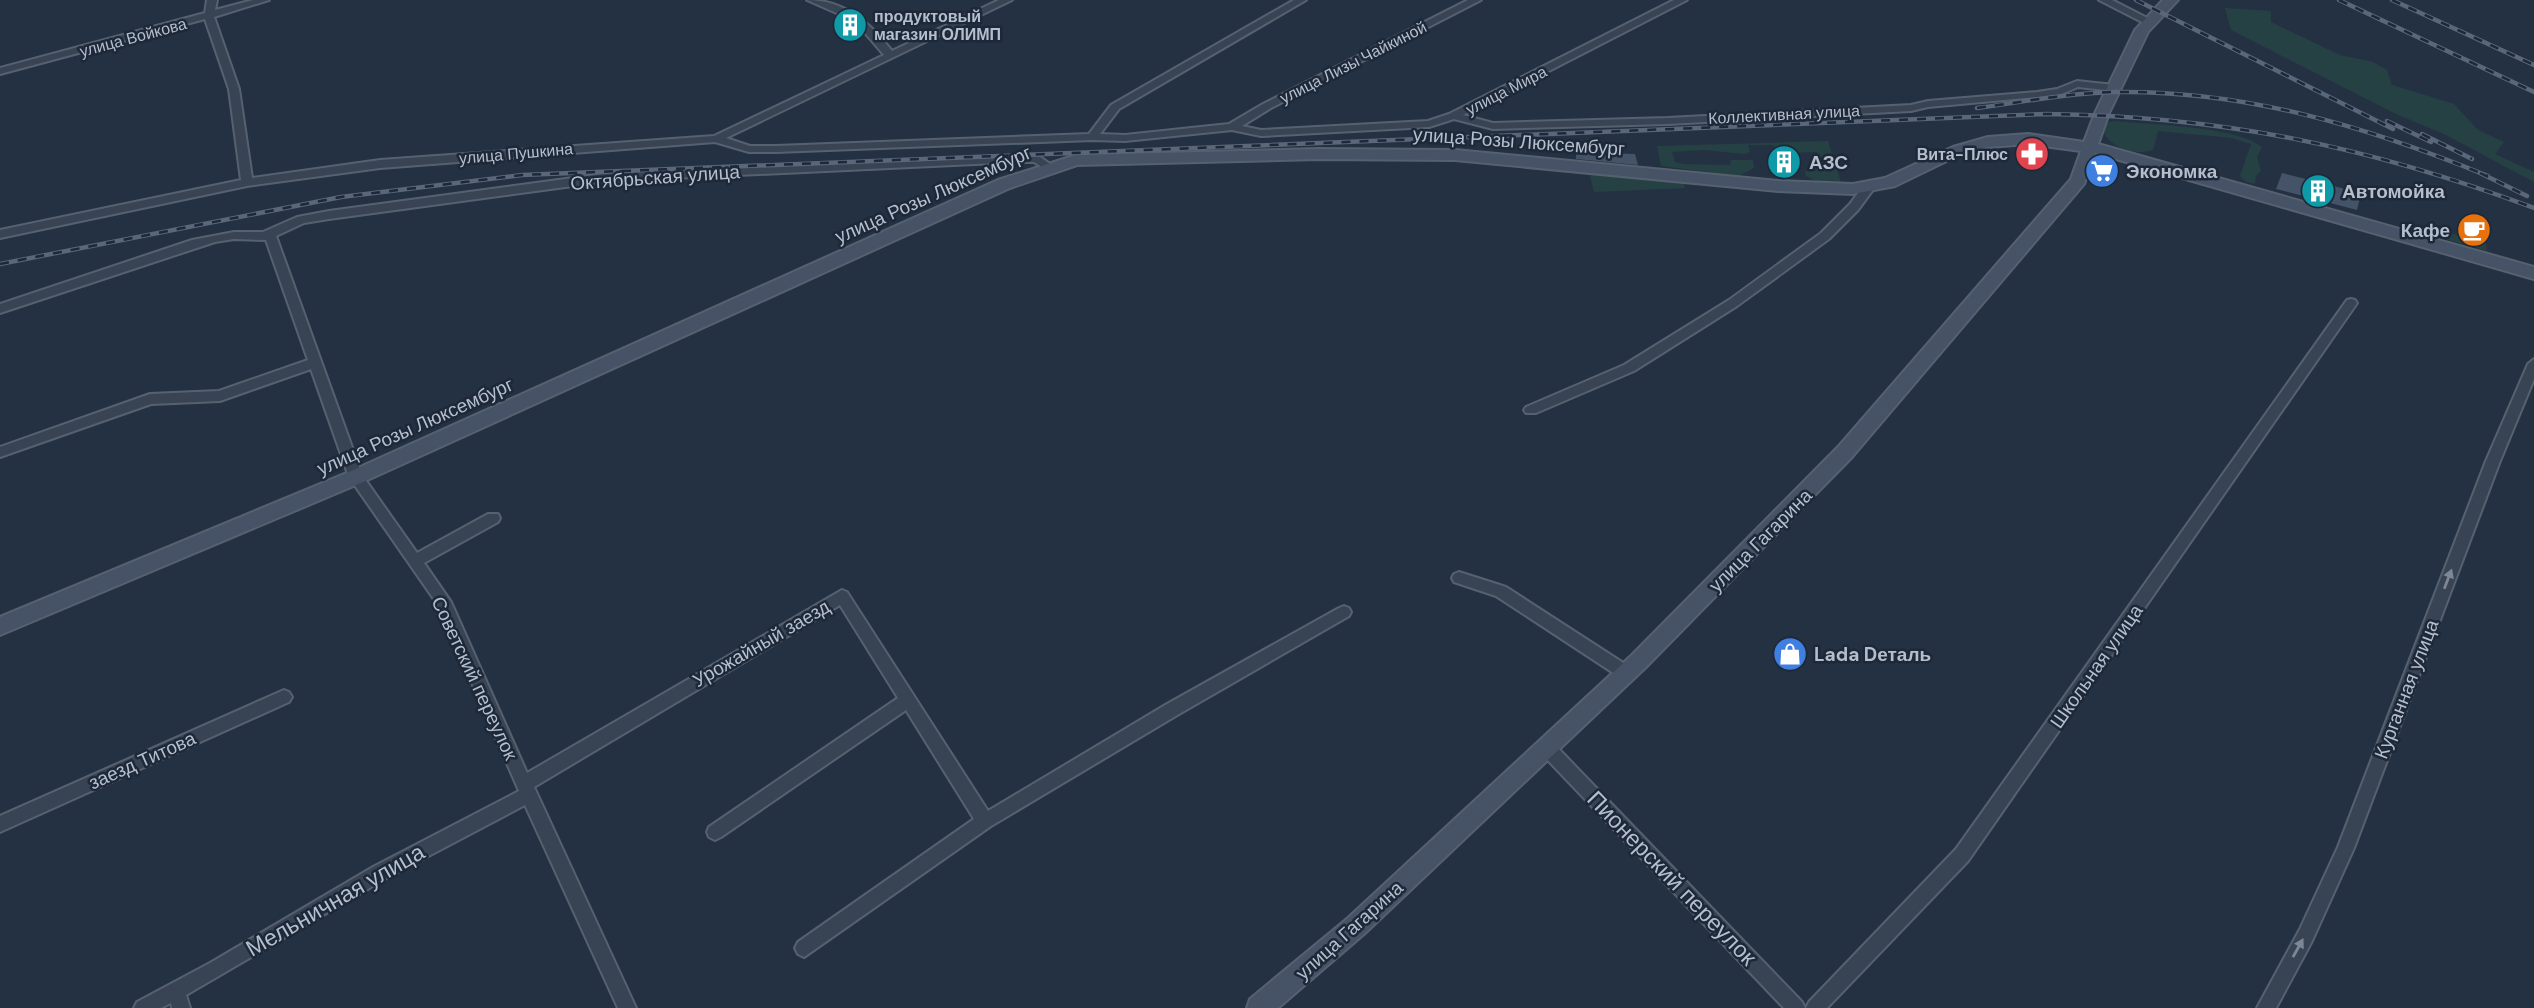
<svg xmlns="http://www.w3.org/2000/svg" width="2534" height="1008" font-family="'DM Sans',sans-serif">
<style>
.green{fill:#264144}
.building{fill:#445367}
.lines{fill:none;stroke-linecap:round;stroke-linejoin:round}
.street-casing{stroke:#566170;stroke-width:4}
.secondary-casing{stroke:#566170;stroke-width:4}
.street{fill:#384353;fill-rule:evenodd}
.secondary{fill:#465266;fill-rule:evenodd}
.rail-casing{stroke:#5a677a;stroke-width:4.5}
.rail{stroke:#1d2838;stroke-width:2.5;stroke-dasharray:9;stroke-linecap:butt}
.oneway{fill:#7d8796}
.labels{text-anchor:middle;stroke-width:5;stroke-linejoin:round;paint-order:stroke}
.far-poi-label{font-size:16px;font-weight:bold;fill:#b5becd;stroke:#1d2838;text-anchor:start}
.far-street-label{font-size:16px;fill:#b5becd;stroke:#1d2838}
.street-label{font-size:19px;fill:#b5becd;stroke:#1d2838}
.poi-label{font-size:19px;font-weight:bold;fill:#b5becd;stroke:#1d2838;text-anchor:start}
.near-street-label{font-size:23px;fill:#b5becd;stroke:#1d2838}
</style>
<rect width="100%" height="100%" fill="#243143"/>
<path class="green" d="M2225,8L2271,11V22L2340,55L2373,62L2387,70L2392,85L2454,104L2478,130L2504,142L2495,154L2534,172V182L2444,134L2396,114L2231,30Z
M2115,121C2151,125 2236,126 2262,147L2257,157L2261,171L2256,176L2255,184L2246,182L2240,176L2251,144L2232,138L2158,131L2153,150C2135,156 2109,148 2102,129L2104,123Z
M1828,141L1841,182L1815,181L1806,176L1805,171H1816L1814,164H1821L1817,152L1782,153L1772,145H1748L1750,152L1745,154L1703,150L1672,152L1675,162L1683,164L1730,165L1731,160H1753L1754,168L1739,176L1661,166L1657,146Z
M1597,172L1684,182L1685,188L1594,192L1590,176Z
M2425,226L2486,243L2487,251L2428,234Z"/>
<path class="building" d="M1576,152L1635,154L1638,165L1576,159Z
M2282,173L2361,193L2357,210L2276,189Z"/>
<g class="lines">
<g class="street-casing">
<path id="street" d="M207,0H217L215,10L253,0H269L214,17L239,89L252,178L380,160L714,136L884,55L866,34L848,18L807,0C845,0 870,23 892,51L999,0H1012L726,138L750,146H776L1089,134L1111,105L1294,0H1306L1119,109L1100,134L1125,135L1229,124L1263,104L1468,0H1481L1271,108L1242,126L1261,130L1428,121L1449,114L1674,0H1687L1463,115L1493,123L1668,118L1911,105L1928,101L2037,92L2057,89L2077,81L2114,85L2119,88L2114,91L2078,87L2059,95L1928,107L1911,111L1668,124L1493,129L1454,119L1429,127L1261,136L1232,130L1125,141L1092,140L776,152H749L715,142L380,168L247,186L0,238V230L241,180L229,89L205,19L0,74V68L205,13Z
M2099,0H2112L2153,21L2144,23Z
M1019,156L1040,157L1054,167L1048,171L1034,162H1019L610,181L329,219L304,223L276,236L362,475L417,553L488,514H498L500,518L498,522L424,563L451,602L527,773L842,590L847,592L988,811L1167,704L1339,608L1344,606L1349,608L1351,612L1349,616L1179,714L991,826L804,957L798,954L795,948L798,942L974,819L906,710L721,837L715,840L709,837L707,832L709,827L898,698L840,605L534,787L636,1008H618L525,805L385,879L186,995L190,1008H172L171,1003L161,1008H134L137,1002L210,963L373,867L519,791L438,605L349,477L311,369L220,401L151,404L0,457V447L150,394L219,391L308,360L266,240L234,239L215,242L0,313V304L192,240L234,232H263L297,217L329,211L610,173Z
M1868,184L1874,188L1872,191L1858,210L1829,239L1737,306L1634,371L1536,413H1526L1524,410L1526,407L1624,365L1729,300L1821,233L1850,204L1864,185Z
M2351,299L2355,300L2357,303L2355,306L1968,861L1827,1008H1806L1809,1002L1956,849L2347,300Z
M2534,359V379L2500,461L2354,848L2312,941L2276,1008H2257L2300,929L2338,847L2486,461L2528,364Z
M1459,572L1506,587L1631,668L1634,673L1631,678L1626,680L1621,678L1496,596L1454,582L1452,578L1454,574Z
M284,690L289,692L292,697L289,702L0,832V816Z
M1547,741L1553,743L1802,1002L1805,1008H1784L1541,753L1539,748L1541,743Z"/>
</g>
<g class="secondary-casing">
<path id="secondary" d="M2163,0H2178L2148,32L2109,113L2098,144L2534,267V279L2095,153L2084,184L1852,457L1646,667L1364,934L1278,1008H1247L1250,999L1348,918L1632,655L1838,447L2071,179L2081,151L2028,144L1988,147L1963,153L1895,186L1853,194L1778,191L1455,160L1319,159L1077,165L1010,188L363,482L0,635V617L349,472L998,180L1076,155L1319,149L1455,150L1778,181L1853,184L1885,178L1953,147L1988,137L2028,134L2084,142L2095,113L2135,30Z"/>
</g>
<use href="#street" class="street"/>
<use href="#secondary" class="secondary"/>
<g class="rail-casing">
<path id="rail" d="M2136,0L2393,129
M2339,0L2534,92
M2392,0L2534,65
M1977,108C2023,102 2069,93 2115,92C2246,90 2368,127 2488,176
M2387,121L2431,142
M2422,134L2472,159
M2480,173L2527,196
M0,264L341,197L522,175L2046,114C2222,116 2370,147 2534,208"/>
</g>
<use href="#rail" class="rail"/>
</g>
<defs><path id="oneway-solid" d="M-6-.8H1V-3.2L6.5 0L1 3.2V.8H-6Z" transform="scale(1.75)"/></defs>
<g class="oneway">
<use href="#oneway-solid" transform="translate(2448 579) rotate(-69)"/>
<use href="#oneway-solid" transform="translate(2298 948) rotate(-61)"/>
</g>
<defs>
<g id="building-disc" transform="scale(1.75)"><circle r="9.5" fill="#0f9aa8" stroke="#1d2838"/><path d="M-4-6H4V6H1V3H-1V6H-4ZM-2.5-4.3h1.7v1.8h-1.7ZM.8-4.3h1.7v1.8H.8ZM-2.5-1h1.7V.8h-1.7ZM.8-1h1.7V.8H.8Z" fill="#fff"/></g>
<g id="pharmacy-disc" transform="scale(1.75)"><circle r="9.5" fill="#e0444e" stroke="#1d2838"/><path d="M-2-6h4v4h4v4h-4v4h-4v-4h-4v-4h4Z" fill="#fff"/></g>
<g id="supermarket-disc" transform="scale(1.75)"><circle r="9.5" fill="#3f7fe0" stroke="#1d2838"/><path d="M-6-5.5h2.5l.6 2H6L4.5 2H-2.5L-4.4-4H-6ZM-1.5 3.2a1.3 1.3 0 1 0 .1 0ZM3 3.2a1.3 1.3 0 1 0 .1 0Z" fill="#fff"/></g>
<g id="cafe-disc" transform="scale(1.75)"><circle r="9.5" fill="#e8710a" stroke="#1d2838"/><path d="M-5.5-4.5H6V0H3Q3 3.5 0 3.5H-2.5Q-5.5 3.5-5.5 0ZM3-3.2v2h1.7v-2ZM-6 4.5H4V6H-6Z" fill="#fff"/></g>
<g id="shop-disc" transform="scale(1.75)"><circle r="9.5" fill="#3f7fe0" stroke="#1d2838"/><path d="M-5-2.5h2.3a2.7 3.5 0 0 1 5.4 0H5L5.5 6h-11ZM-1.5-2.5h3a1.5 2.3 0 0 0-3 0Z" fill="#fff"/></g>
</defs>
<g fill-rule="evenodd">
<use href="#building-disc" x="850" y="25"/>
<use href="#pharmacy-disc" x="2032" y="154"/>
<use href="#building-disc" x="1784" y="162"/>
<use href="#supermarket-disc" x="2102" y="171"/>
<use href="#building-disc" x="2318" y="191"/>
<use href="#cafe-disc" x="2474" y="230"/>
<use href="#shop-disc" x="1790" y="654"/>
</g>
<g class="labels">
<g class="far-poi-label">
<text x="874" y="22">продуктовый<tspan x="874" dy="18">магазин ОЛИМП</tspan></text>
<text x="2008" y="160" text-anchor="end">Вита-Плюс</text>
</g>
<g class="far-street-label">
<text transform="translate(133 37) rotate(-15)" y="6">улица Войкова</text>
<text transform="translate(1353 62) rotate(-27)" y="6">улица Лизы Чайкиной</text>
<text transform="translate(1506 90) rotate(-27)" y="6">улица Мира</text>
<text transform="translate(1784 114) rotate(-3)" y="6">Коллективная улица</text>
<text transform="translate(516 153) rotate(-5)" y="6">улица Пушкина</text>
</g>
<g class="street-label">
<text transform="translate(1519 141) rotate(4)" y="7">улица Розы Люксембург</text>
<text transform="translate(655 177) rotate(-4)" y="7">Октябрьская улица</text>
<text transform="translate(933 194) rotate(-24)" y="7">улица Розы Люксембург</text>
<text transform="translate(415 426) rotate(-24)" y="7">улица Розы Люксембург</text>
<text transform="translate(1760 540) rotate(-45)" y="7">улица Гагарина</text>
<text transform="translate(761 643) rotate(-30)" y="7">Урожайный заезд</text>
<text transform="translate(2096 666) rotate(-55)" y="7">Школьная улица</text>
<text transform="translate(475 678) rotate(65)" y="7">Советский переулок</text>
<text transform="translate(2406 689) rotate(-69)" y="7">Курганная улица</text>
<text transform="translate(142 760) rotate(-24)" y="7">заезд Титова</text>
<text transform="translate(1349 930) rotate(-42)" y="7">улица Гагарина</text>
</g>
<g class="poi-label">
<text x="1809" y="169">АЗС</text>
<text x="2126" y="178">Экономка</text>
<text x="2342" y="198">Автомойка</text>
<text x="2450" y="237" text-anchor="end">Кафе</text>
<text x="1814" y="661">Lada Dеталь</text>
</g>
<g class="near-street-label">
<text transform="translate(1672 878) rotate(46)" y="8">Пионерский переулок</text>
<text transform="translate(335 900) rotate(-30)" y="8">Мельничная улица</text>
</g>
</g>
</svg>
